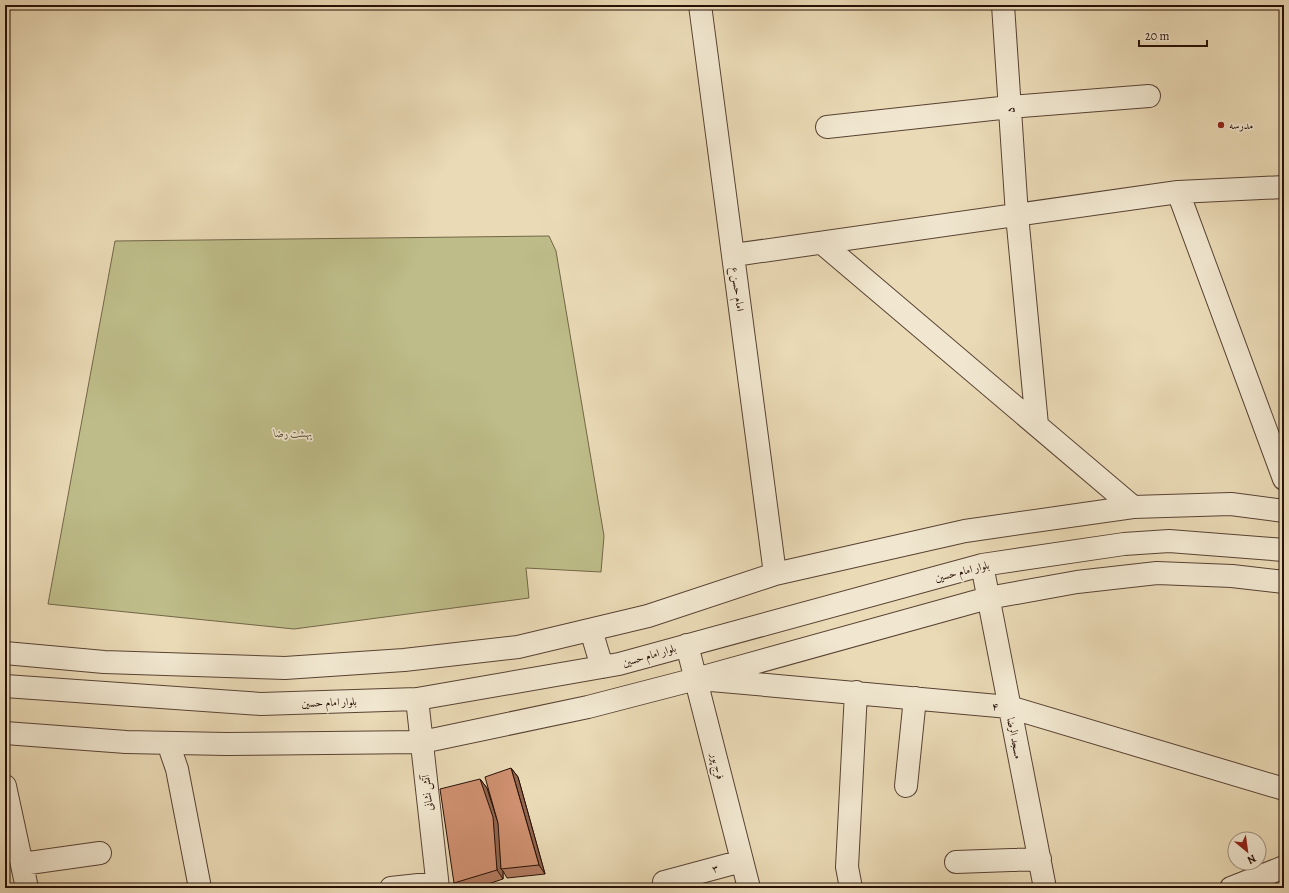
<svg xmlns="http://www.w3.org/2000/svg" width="1289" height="893" font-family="Alegreya,Amiri,serif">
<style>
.green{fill:#bebd89;stroke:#726648}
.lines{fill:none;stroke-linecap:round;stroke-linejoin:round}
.minor-casing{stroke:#584233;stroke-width:24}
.minor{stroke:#f1e7d0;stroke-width:22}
.wall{fill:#b27c60;stroke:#271007}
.shaded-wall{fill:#91654e;stroke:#271007}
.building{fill:#cf9070;stroke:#271007}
.poi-dot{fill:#8f2418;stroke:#f1e7d0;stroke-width:1.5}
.labels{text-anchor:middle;stroke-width:3.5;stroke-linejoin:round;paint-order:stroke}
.street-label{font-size:11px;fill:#271007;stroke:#f1e7d0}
.poi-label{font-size:11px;fill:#271007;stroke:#f1e7d0;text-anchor:start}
.park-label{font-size:11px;font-style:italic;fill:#5c4d34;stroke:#f1e7d0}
</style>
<rect width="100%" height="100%" fill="#eadab6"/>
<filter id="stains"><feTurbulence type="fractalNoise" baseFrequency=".005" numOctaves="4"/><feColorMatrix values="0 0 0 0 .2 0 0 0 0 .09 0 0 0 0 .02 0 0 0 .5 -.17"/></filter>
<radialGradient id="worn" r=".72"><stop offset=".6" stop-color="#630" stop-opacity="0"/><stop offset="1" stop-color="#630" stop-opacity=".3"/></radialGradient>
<path class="green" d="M549,236L556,251L604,536L601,572L526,568L529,598L294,629L48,604L115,241Z"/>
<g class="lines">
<g class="minor-casing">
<path id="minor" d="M700,5L775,574
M1003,5L1017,215L1037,425
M827,127L1010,107L1149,96
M1178,192L1284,479
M822,243L1133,507
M734,255L1178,192L1284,187
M982,565L1045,888
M591,630L602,667
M687,645L749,888
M5,653L104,662L285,668L404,660L518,647L648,616L775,574L965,531L1133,507L1231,504L1284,511
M711,680L1009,707L1284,789
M5,686L261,704L417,699L619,664L982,565L1124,544L1169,541L1284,550
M417,699L438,888
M5,733L126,742L226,744L422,742L588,707L696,679L988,598L1077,582L1157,573L1232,576L1284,582
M168,743L177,769L200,888
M5,786L27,888
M906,786L915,698
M956,862L1040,859
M22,864L100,853
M664,882L742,861
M391,888L437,883
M851,888L847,867L856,692
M1231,888L1284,867"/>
</g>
<use href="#minor" class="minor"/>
</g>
<path class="wall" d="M511,768L518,777L545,874L507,878L503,871V879L476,888H457L454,883L480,779L487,788L498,820Z"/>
<path class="shaded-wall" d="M511,768L518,777L545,874L539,865Z
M480,779L487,788L499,826L501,869L503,871V879L497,870Z"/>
<path class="building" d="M511,768L539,865L501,869L498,823L485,777Z
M480,779L493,817L497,870L454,883L440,789Z"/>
<circle class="poi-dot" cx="1221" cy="125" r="4"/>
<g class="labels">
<g class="street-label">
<text transform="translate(1010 110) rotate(-94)" y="4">۵</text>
<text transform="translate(738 289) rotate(83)" y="4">امام حسن ع</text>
<text transform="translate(962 571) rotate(-14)" y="4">بلوار امام حسین</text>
<text transform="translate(649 655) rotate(-16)" y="4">بلوار امام حسین</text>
<text transform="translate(329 702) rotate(-2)" y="4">بلوار امام حسین</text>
<text transform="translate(995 706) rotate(5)" y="4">۴</text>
<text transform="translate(1015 738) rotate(79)" y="4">مسجد الرضا</text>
<text transform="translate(718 766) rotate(76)" y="4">فرج پور</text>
<text transform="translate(427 793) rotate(-96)" y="4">آتش نشانی</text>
<text transform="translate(715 868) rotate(-15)" y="4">۳</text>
</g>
<g class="poi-label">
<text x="1229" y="129">مدرسه</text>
</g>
<g class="park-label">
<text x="293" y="437">بهشت رضا</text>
</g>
</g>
<rect width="1289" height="893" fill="none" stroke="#eadab6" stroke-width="20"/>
<rect x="6" y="6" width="1277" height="881" fill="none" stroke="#271007" stroke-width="2"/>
<rect x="10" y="10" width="1269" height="873" fill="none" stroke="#271007"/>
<g transform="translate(1247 851) rotate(151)"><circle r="19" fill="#f1e7d0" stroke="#a09180"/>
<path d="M0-3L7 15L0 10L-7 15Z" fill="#8f2418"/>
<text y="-6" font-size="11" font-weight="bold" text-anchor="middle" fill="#271007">N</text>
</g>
<path d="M1139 40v6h68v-6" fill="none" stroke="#271007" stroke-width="2"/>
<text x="1145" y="40" font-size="12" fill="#271007" stroke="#f1e7d0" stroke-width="3" paint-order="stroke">20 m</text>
<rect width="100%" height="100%" filter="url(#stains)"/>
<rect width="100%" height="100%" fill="url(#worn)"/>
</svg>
